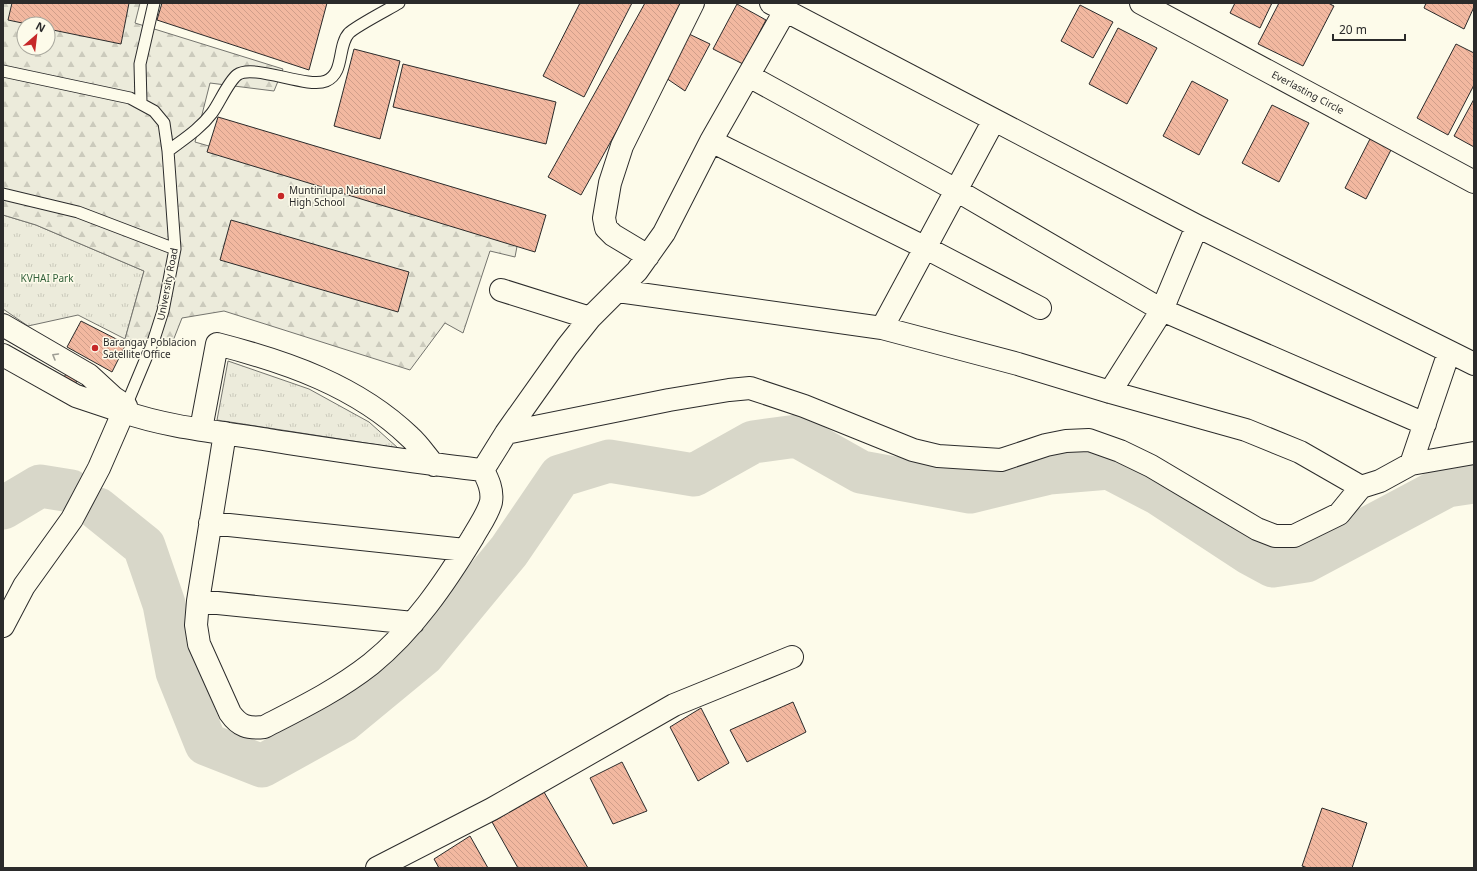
<svg xmlns="http://www.w3.org/2000/svg" width="1477" height="871" font-family="'Noto Sans',sans-serif">
<style>
.grass{fill:url(#grass-tufts);stroke:#74746e}
.forest{fill:url(#forest-firs);stroke:#74746e;fill-rule:evenodd}
.lines{fill:none;stroke-linecap:round;stroke-linejoin:round}
.river{stroke:#d8d7c9;stroke-width:43}
.building{fill:url(#building-back-hatch);stroke:#2b2b2b}
.lane-casing{stroke:#2b2b2b;stroke-width:13}
.street-casing{stroke:#2b2b2b;stroke-width:24}
.secondary-casing{stroke:#2b2b2b;stroke-width:24}
.lane{stroke:#fdfbea;stroke-width:11}
.street{stroke:#fdfbea;stroke-width:22}
.secondary{stroke:#fdfbea;stroke-width:22}
.oneway{stroke:#9e9d94}
.poi-dot{fill:#c62828;stroke:#fdfbea;stroke-width:1.5}
.labels{text-anchor:middle;stroke-width:3;stroke-linejoin:round;paint-order:stroke}
.street-label{font-size:10px;fill:#2b2b2b;stroke:#fdfbea}
.poi-label{font-size:10px;fill:#2b2b2b;stroke:#fdfbea;text-anchor:start}
.park-label{font-size:10px;fill:#34623c;stroke:#fdfbea}
</style>
<defs>
<pattern id="grass-tufts" width="24" height="20" patternUnits="userSpaceOnUse"><rect width="24" height="20" fill="#ecebdb"/><path d="M3 7l-1-3M5 7V3M7 7l1-3M15 17l-1-3M17 17v-4M19 17l1-3" fill="none" stroke="#cbcabc"/></pattern>
<pattern id="forest-firs" width="22" height="20" patternUnits="userSpaceOnUse"><rect width="22" height="20" fill="#ecebdb"/><path d="M5 1l3.5 6h-7zM16 11l3.5 6h-7z" fill="#cbcabc"/></pattern>
<pattern id="building-back-hatch" width="6" height="6" patternUnits="userSpaceOnUse"><rect width="6" height="6" fill="#f2b8a0"/><path d="M-1 5l2 2M0 0l6 6M5-1l2 2" fill="none" stroke="#d09e8a"/></pattern>
</defs>
<rect width="100%" height="100%" fill="#fdfbea"/>
<path class="grass" d="M3,215L36,225L144,271L125,339L78,315L28,326L3,309Z
M228,361L309,389L369,422L398,448L217,420Z"/>
<path class="forest" d="M3,3H140L135,23L283,69L274,91L210,83L195,142L519,236L515,257L490,251L463,333L445,323L410,370L224,311L182,318L171,346L125,339L144,271L36,225L3,215ZM24,24H48V48H24Z"/>
<g class="lines">
<path class="river" d="M3,508L40,486L71,491
M98,509L144,546L164,604L177,672L206,744L262,766L343,721L423,655L509,551L560,476L609,461L694,475L753,442L797,436L861,472L970,492L1049,473L1109,468L1159,494L1249,553L1273,566L1306,561L1447,486L1474,482"/>
</g>
<path class="building" d="M12,3H129L121,44L48,29V24H27L8,20Z
M162,3H327L309,70L157,20Z
M580,3H632L584,97L543,76Z
M645,3H688L581,195L548,177Z
M1235,3H1272L1260,28L1230,13Z
M1279,3H1328L1334,6L1303,66L1258,44Z
M1426,3H1474V7L1464,29L1424,8Z
M737,4L766,20L743,64L713,49Z
M1080,5L1113,22L1093,58L1061,41Z
M1118,28L1157,48L1127,104L1089,84Z
M689,34L710,44L685,91L666,78Z
M1456,44L1474,53V85L1448,135L1417,118Z
M354,49L400,61L380,139L334,126Z
M403,64L556,102L546,144L393,107Z
M1192,81L1228,100L1199,155L1163,136Z
M1474,99V147L1454,136Z
M1272,105L1309,123L1279,182L1242,163Z
M218,117L546,215L535,252L207,152Z
M1371,137L1392,148L1366,199L1345,188Z
M231,220L409,272L398,312L220,260Z
M81,321L126,344L112,372L67,347Z
M68,371L79,378L73,387L62,380Z
M793,702L806,732L747,762L730,730Z
M701,708L729,763L698,781L670,727Z
M622,762L647,811L613,824L590,778Z
M544,792L588,868H518L492,822Z
M1322,808L1367,823L1352,868H1308L1302,866Z
M470,836L488,868H439L434,859Z"/>
<g class="lines">
<g class="lane-casing">
<path id="lane" d="M3,71L130,98L154,111L164,123L168,151L175,249L163,311L154,339L126,406
M141,103L140,64L154,3
M168,151C184,139 200,129 212,113C219,104 228,82 237,75C253,63 307,89 326,81C345,73 337,46 349,33C356,26 389,9 399,3
M3,194L78,212L175,249"/>
</g>
<g class="street-casing">
<path id="street" d="M771,3L1197,226L1474,364
M1141,3L1474,182
M749,76L956,190L1162,310L1425,424
M711,141L924,247L1040,308
M648,256L613,235L606,228L604,218L610,183L622,146L693,3
M501,290L590,318
M618,291L882,328L1018,364L1110,392L1246,430L1300,452L1361,487
M882,328L994,120
M1110,392L1162,310L1197,226
M124,412C170,428 221,432 269,440C341,451 411,462 483,470
M201,429L217,344C287,362 357,386 410,437C419,445 426,456 434,465
M225,433L198,601L196,625L199,644L230,713C239,726 248,729 264,727C301,708 338,690 371,664C413,630 445,583 473,537C479,526 488,514 491,502C493,490 488,480 483,470
M506,433L669,400L729,390L750,388L804,406L913,450L938,456L1001,460L1046,445L1066,441L1089,440L1120,451L1151,466L1257,529L1275,536H1294L1339,514L1361,487L1380,481L1411,464L1474,453
M1411,464L1449,352
M483,470L506,433L567,347L590,318L637,271L664,233L711,141L785,11
M210,523L465,550
M198,601L413,623
M377,868L492,809L674,705L792,657"/>
</g>
<g class="secondary-casing">
<path id="secondary" d="M3,325L89,375L114,398L126,406L99,468L72,519L24,586L3,626
M3,355L76,396L124,412"/>
</g>
<use href="#lane" class="lane"/>
<use href="#street" class="street"/>
<use href="#secondary" class="secondary"/>
</g>
<defs><path id="oneway-chevron" d="M-2-3.5L2.5 0L-2 3.5" fill="none" stroke-width="1.6" stroke-linecap="round" stroke-linejoin="round"/></defs>
<use class="oneway" href="#oneway-chevron" transform="translate(55 356) rotate(-150)"/>
<g class="poi-dot">
<circle cx="281" cy="196" r="4"/>
<circle cx="95" cy="348" r="4"/>
</g>
<g class="labels">
<g class="street-label">
<text transform="translate(1308 92) rotate(28)" y="4">Everlasting Circle</text>
<text transform="translate(167 284) rotate(-79)" y="4">University Road</text>
</g>
<g class="poi-label">
<text x="289" y="194">Muntinlupa National<tspan x="289" dy="12">High School</tspan></text>
<text x="103" y="346">Barangay Poblacion<tspan x="103" dy="12">Satellite Office</tspan></text>
</g>
<g class="park-label">
<text x="47" y="282">KVHAI Park</text>
</g>
</g>
<rect width="1477" height="871" fill="none" stroke="#2b2b2b" stroke-width="8"/>
<g transform="translate(36 36) rotate(28)"><circle r="19" fill="#fdfbea" stroke="#a9a89e"/>
<path d="M0-3L7 15L0 10L-7 15Z" fill="#c62828"/>
<text y="-6" font-size="11" font-weight="bold" text-anchor="middle" fill="#2b2b2b">N</text>
</g>
<path d="M1333 34v6h72v-6" fill="none" stroke="#2b2b2b" stroke-width="2"/>
<text x="1339" y="34" font-size="12" fill="#2b2b2b" stroke="#fdfbea" stroke-width="3" paint-order="stroke">20 m</text>
</svg>
